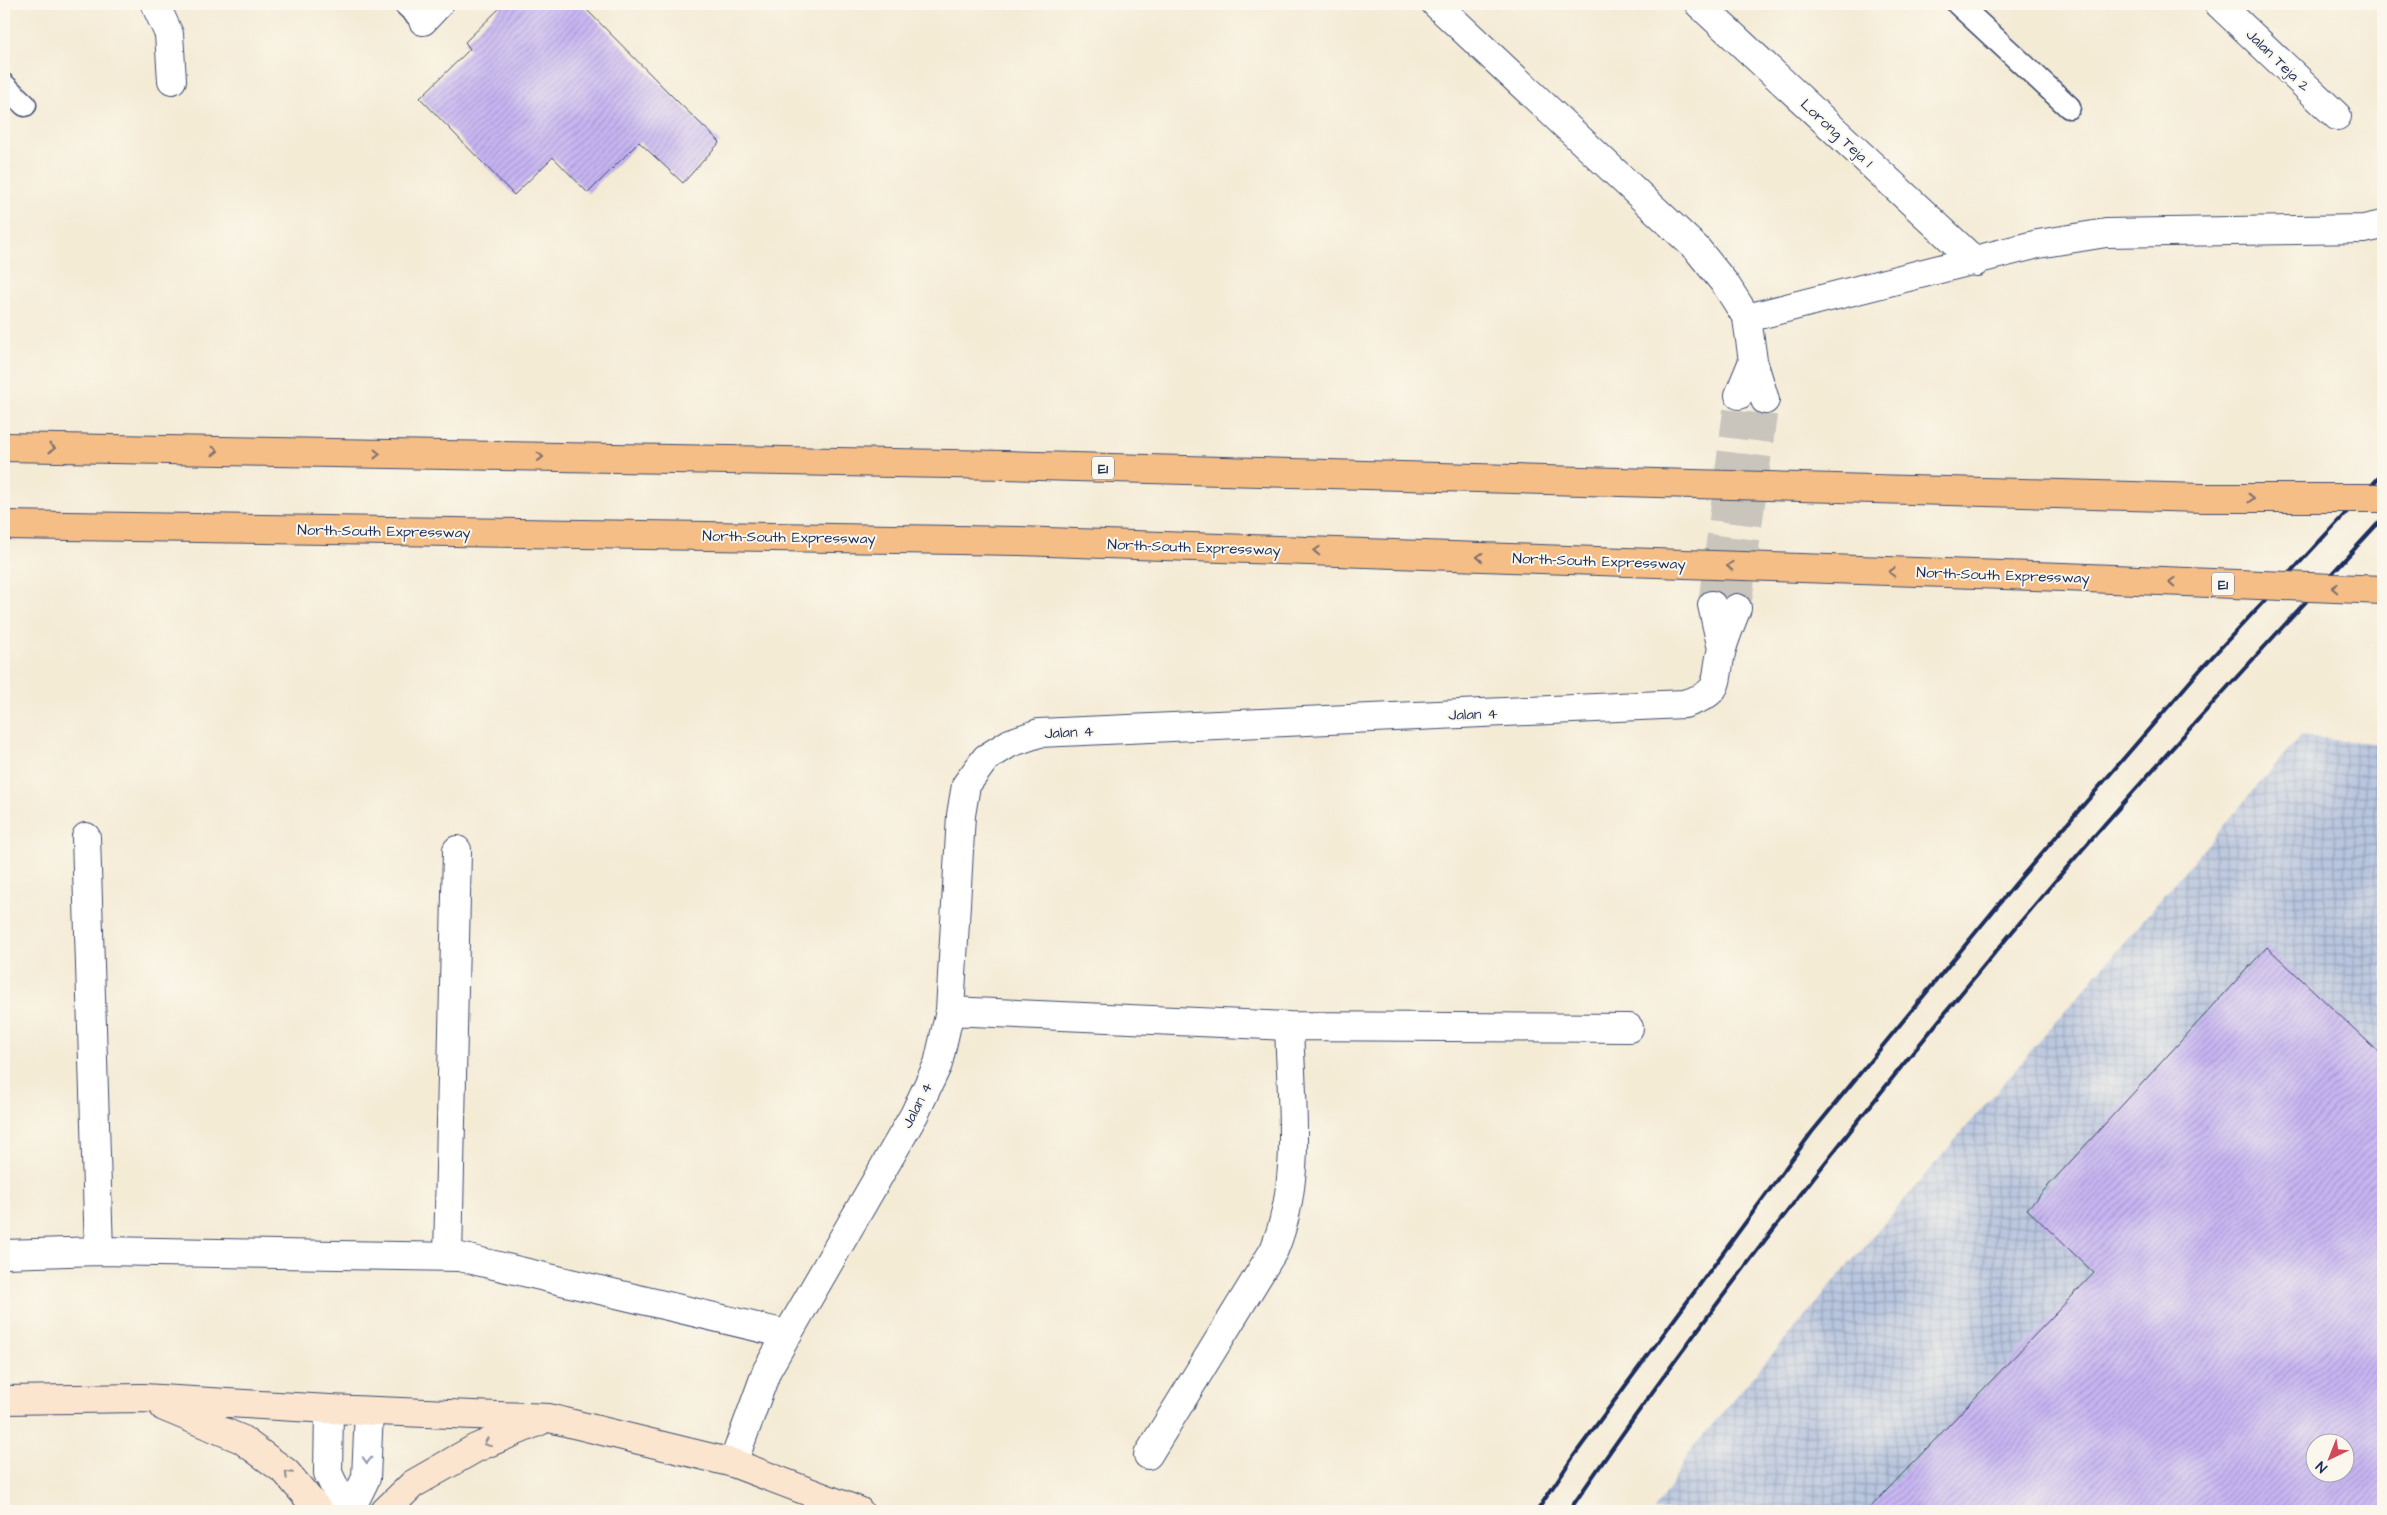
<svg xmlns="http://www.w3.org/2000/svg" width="2387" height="1515" font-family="'Architects Daughter',sans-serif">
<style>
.industrial{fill:url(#industrial-grid);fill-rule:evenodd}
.building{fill:url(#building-hatch);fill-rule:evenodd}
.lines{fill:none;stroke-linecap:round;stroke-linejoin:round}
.minor-tunnel{stroke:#c9c5bd;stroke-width:28;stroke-dasharray:28 14;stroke-linecap:butt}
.service-casing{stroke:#3c4b70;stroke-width:25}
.minor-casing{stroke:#3c4b70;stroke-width:30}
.secondary-casing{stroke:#3c4b70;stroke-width:30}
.motorway-casing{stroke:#3c4b70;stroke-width:30}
.service{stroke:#fff;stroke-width:22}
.minor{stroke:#fff;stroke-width:28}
.secondary{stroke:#fbe5cf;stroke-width:28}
.motorway{stroke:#f5be86;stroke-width:28}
.rail{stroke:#1b2f5e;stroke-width:4}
.motorway-bridge-casing{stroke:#3c4b70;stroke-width:30;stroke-linecap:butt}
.motorway-bridge{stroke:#f5be86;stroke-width:28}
.oneway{stroke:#7d6f70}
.oneway2{stroke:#8b8a96}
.oneway3{stroke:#8d97ae}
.labels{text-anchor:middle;stroke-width:4;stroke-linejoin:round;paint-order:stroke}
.shield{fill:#fbf7ec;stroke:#5e6b89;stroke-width:1}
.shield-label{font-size:14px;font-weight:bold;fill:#1b2f5e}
.street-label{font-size:15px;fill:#1b2f5e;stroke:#fbf7ec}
</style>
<defs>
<pattern id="industrial-grid" width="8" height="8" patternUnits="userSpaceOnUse" patternTransform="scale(1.25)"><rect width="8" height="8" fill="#b8c5de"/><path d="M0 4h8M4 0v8" fill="none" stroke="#95a0b7"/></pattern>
<pattern id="building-hatch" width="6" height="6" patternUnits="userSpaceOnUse" patternTransform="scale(1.25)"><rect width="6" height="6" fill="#c7b5f3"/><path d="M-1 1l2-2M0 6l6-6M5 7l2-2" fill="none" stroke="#a194c8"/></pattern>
</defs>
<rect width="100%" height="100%" fill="#fbf7ec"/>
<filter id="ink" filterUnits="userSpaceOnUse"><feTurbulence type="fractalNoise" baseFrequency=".02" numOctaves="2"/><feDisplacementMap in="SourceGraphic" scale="10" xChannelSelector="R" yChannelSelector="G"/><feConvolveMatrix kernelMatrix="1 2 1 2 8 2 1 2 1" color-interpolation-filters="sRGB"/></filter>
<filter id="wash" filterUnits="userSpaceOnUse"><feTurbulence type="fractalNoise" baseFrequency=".0096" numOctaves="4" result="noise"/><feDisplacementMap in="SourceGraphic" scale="20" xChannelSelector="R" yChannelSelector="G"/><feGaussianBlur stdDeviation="1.12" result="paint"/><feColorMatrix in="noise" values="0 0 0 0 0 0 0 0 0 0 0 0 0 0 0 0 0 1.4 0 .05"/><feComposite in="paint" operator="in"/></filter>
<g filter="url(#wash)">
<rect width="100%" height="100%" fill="#f4ebd5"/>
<path class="industrial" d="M2300,736L2383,744V1511H1655L1693,1447ZM2314,1442H2344V1472H2314Z"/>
<g id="blocks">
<path class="building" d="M504,4H581L679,103L720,142L683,183L639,142L588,193L553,157L514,195L420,98L470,49L465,42Z
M2267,947L2383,1056V1511H1867L2094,1273L2027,1209ZM2314,1442H2344V1472H2314Z"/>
</g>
</g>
<g filter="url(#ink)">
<use href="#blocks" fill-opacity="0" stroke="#3c4b70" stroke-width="1"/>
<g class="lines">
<path class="minor-tunnel" d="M1712,605L1739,395
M1737,608L1765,400"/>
<g class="service-casing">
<path id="service" d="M405,4L423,21
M1958,4L2069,107
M4,85L25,105"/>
</g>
<g class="minor-casing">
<path id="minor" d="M155,4L169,34L172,80
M1436,4L1697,249L1726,285L1747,318L1753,361L1765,400
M1699,4L1976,262
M2219,4L2337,116
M423,21L439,4
M1747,318L2038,244L2106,233L2364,229L2383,225
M1739,395L1753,361
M1712,605L1722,649
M86,837L99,1251
M950,1011L1289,1026L1629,1028
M4,1254L99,1251L460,1257L786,1334
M448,1257L457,850
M329,1409L328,1473L346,1511
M1148,1455L1274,1250C1303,1180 1291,1101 1289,1026
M733,1463L767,1370L914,1115L938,1064L950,1011L961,815L966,785L986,758L1010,743L1039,733L1684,704C1725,692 1713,682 1722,649C1726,635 1732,621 1737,608
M350,1511L366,1478L369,1411"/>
</g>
<g class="secondary-casing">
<path id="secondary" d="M4,1400L143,1398L329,1409L549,1418L733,1463L859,1511
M164,1407L241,1439L286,1472L319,1511
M385,1511L413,1484L476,1448L540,1421"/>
</g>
<g class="motorway-casing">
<path id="motorway" d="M4,447L1004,465L2203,498
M4,525L1019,541L2063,577"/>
</g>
<use href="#service" class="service"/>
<use href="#minor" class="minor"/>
<use href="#secondary" class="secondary"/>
<use href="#motorway" class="motorway"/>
<path class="rail" d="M1537,1511L1573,1457L1812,1132L2017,882L2200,670L2383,473
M1569,1511C1712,1301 1870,1101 2033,907C2146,774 2265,646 2383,518"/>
<g class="motorway-bridge-casing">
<path id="motorway-bridge" d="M2203,498H2383
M2063,577L2383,590"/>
</g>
<use href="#motorway-bridge" class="motorway-bridge"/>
</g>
<defs><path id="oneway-chevron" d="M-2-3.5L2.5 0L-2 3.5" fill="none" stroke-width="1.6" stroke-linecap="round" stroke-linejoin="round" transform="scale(1.25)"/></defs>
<g class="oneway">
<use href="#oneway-chevron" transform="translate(52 448) rotate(1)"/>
<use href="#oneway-chevron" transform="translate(215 451) rotate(1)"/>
<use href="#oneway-chevron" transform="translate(377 454) rotate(1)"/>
<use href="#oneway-chevron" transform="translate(540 457) rotate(1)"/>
<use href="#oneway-chevron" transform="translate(2251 498)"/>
<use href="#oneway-chevron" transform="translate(1317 551) rotate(-178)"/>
<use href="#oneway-chevron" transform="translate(1480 557) rotate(-178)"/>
<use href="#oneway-chevron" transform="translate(1730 566) rotate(-178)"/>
<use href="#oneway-chevron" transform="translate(1892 572) rotate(-178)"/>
<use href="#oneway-chevron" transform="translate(2172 582) rotate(-178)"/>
<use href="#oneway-chevron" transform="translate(2335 588) rotate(-178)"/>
</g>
<g class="oneway2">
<use href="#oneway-chevron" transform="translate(487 1443) rotate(158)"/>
<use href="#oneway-chevron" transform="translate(288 1474) rotate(-135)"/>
</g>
<use class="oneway3" href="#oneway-chevron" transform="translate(367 1460) rotate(92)"/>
</g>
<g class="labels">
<g class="shield">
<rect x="1092" y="456.5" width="22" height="23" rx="4"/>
<rect x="2212" y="572.5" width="22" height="23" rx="4"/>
</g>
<g class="shield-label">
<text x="1103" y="473">E1</text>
<text x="2223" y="589">E1</text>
</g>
<g class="street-label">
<text transform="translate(2278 60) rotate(44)" y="5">Jalan Teja 2</text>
<text transform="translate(1837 133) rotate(43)" y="5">Lorong Teja 1</text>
<text transform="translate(384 531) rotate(1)" y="5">North–South Expressway</text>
<text transform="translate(789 537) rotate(1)" y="5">North–South Expressway</text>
<text transform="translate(1194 547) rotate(2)" y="5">North–South Expressway</text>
<text transform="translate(1599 561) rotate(2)" y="5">North–South Expressway</text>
<text transform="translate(2003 575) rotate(2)" y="5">North–South Expressway</text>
<text transform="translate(1473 714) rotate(-2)" y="5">Jalan 4</text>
<text transform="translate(1069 732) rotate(-3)" y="5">Jalan 4</text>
<text transform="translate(917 1105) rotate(-63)" y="5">Jalan 4</text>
</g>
</g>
<rect width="2387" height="1515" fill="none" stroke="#fbf7ec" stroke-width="20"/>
<g transform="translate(2330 1458) rotate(223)"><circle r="24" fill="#fbf7ec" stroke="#a1a7b3"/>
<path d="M0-4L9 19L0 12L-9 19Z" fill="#d1495b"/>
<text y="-8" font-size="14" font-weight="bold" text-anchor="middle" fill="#1b2f5e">N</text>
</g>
</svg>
